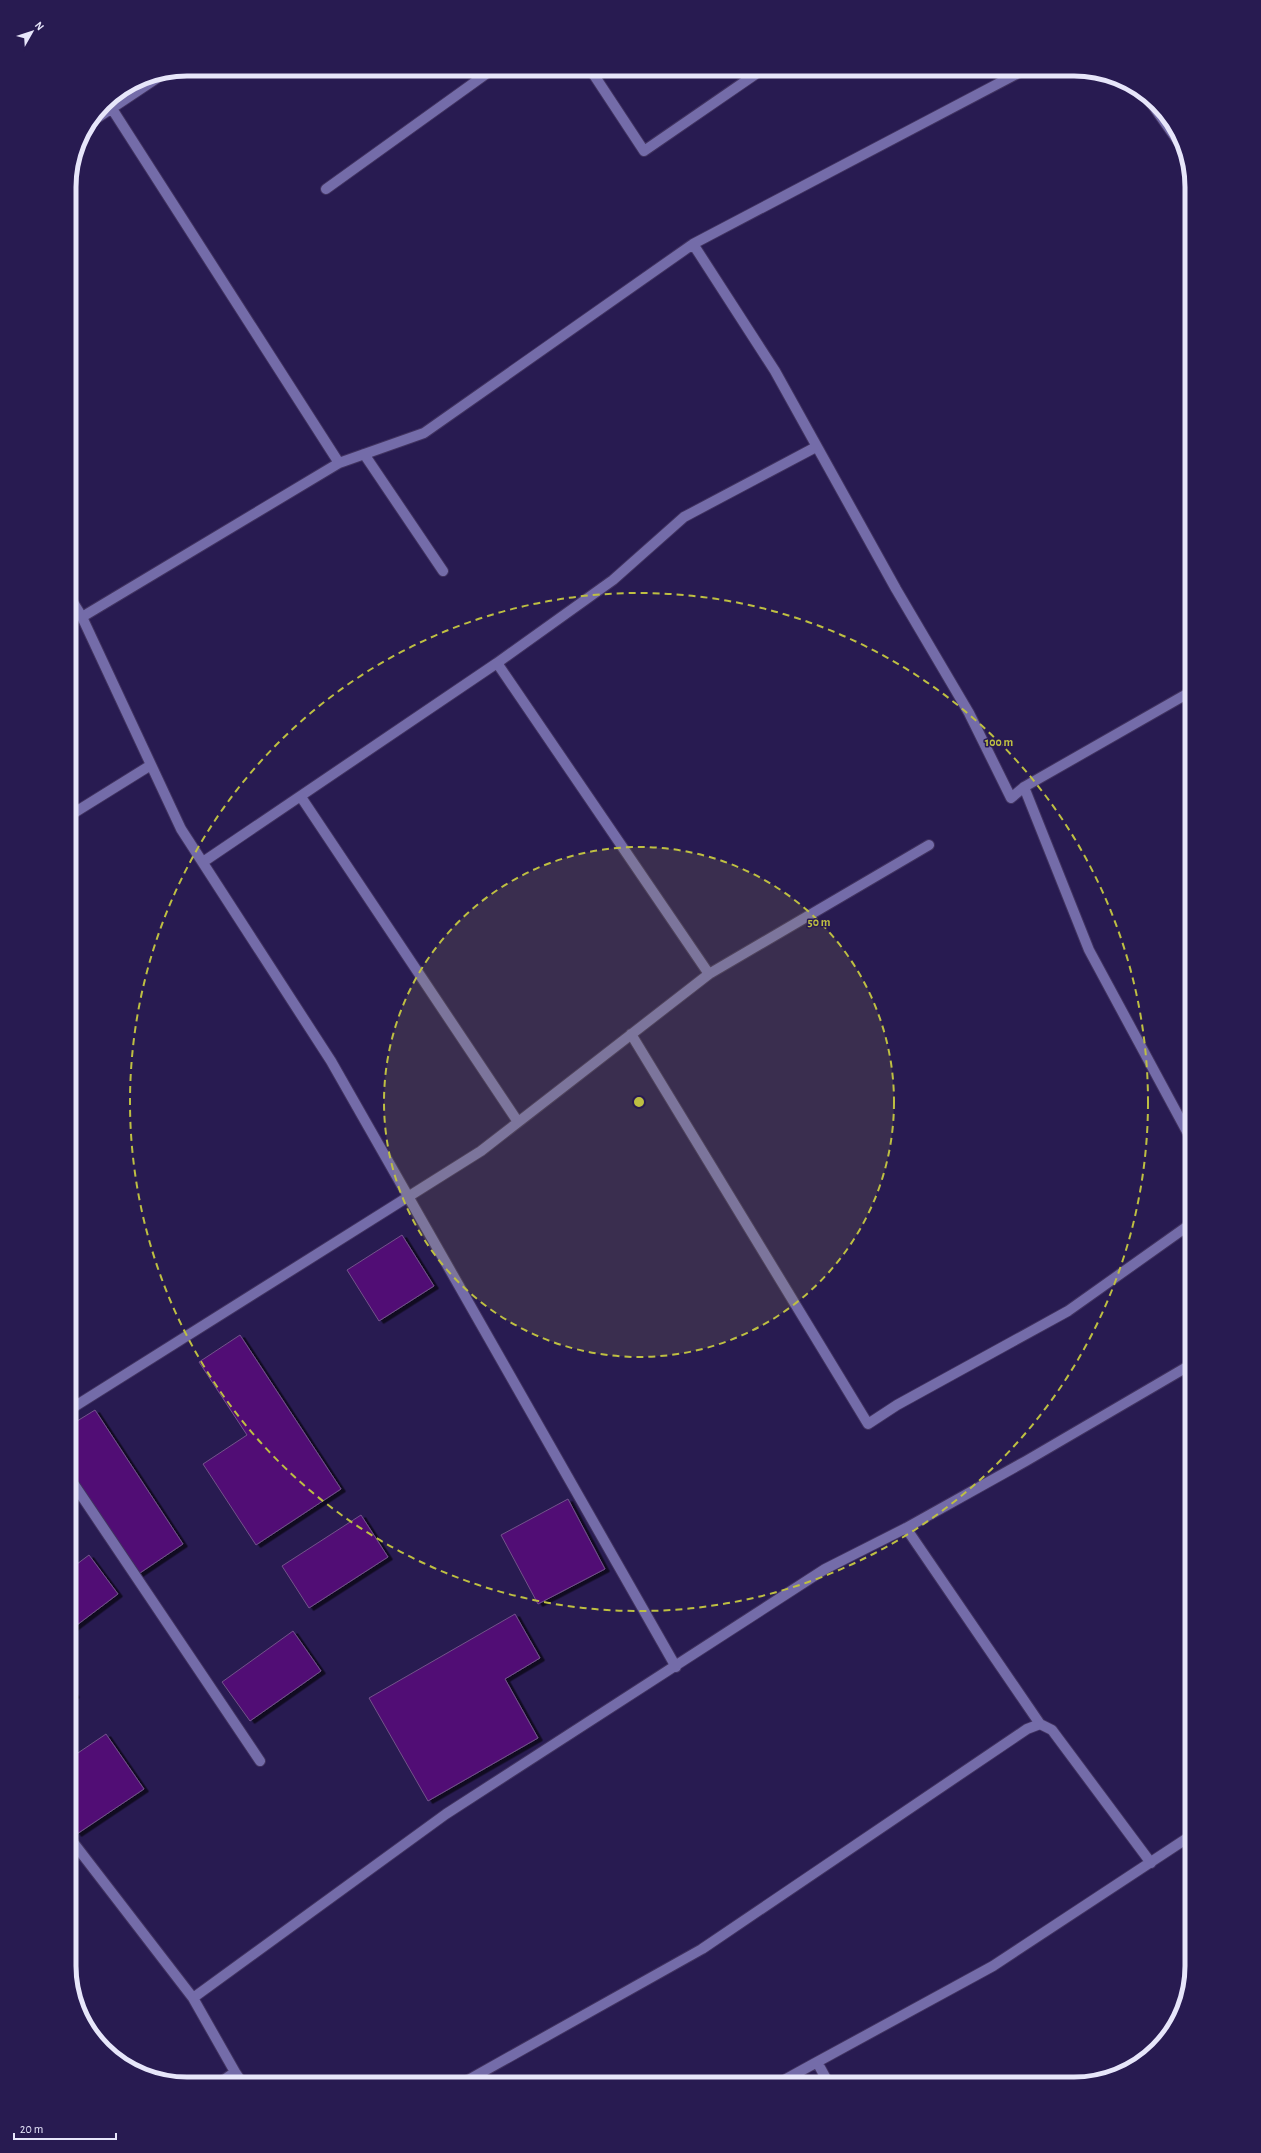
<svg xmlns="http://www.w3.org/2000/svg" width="1261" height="2153" font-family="'Alegreya Sans',sans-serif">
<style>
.building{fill:#510f74;stroke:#73538b;filter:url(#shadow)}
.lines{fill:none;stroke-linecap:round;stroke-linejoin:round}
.minor-casing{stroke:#413360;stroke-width:12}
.minor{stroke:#746ca9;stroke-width:10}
.ring{fill:none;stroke:#bebf42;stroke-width:2;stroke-dasharray:7 5}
.rim{fill:none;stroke:#e7e6fa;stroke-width:5}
.centre{fill:#bebf42;stroke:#281b51;stroke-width:2}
.ring-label{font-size:12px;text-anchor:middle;font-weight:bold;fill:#bebf42;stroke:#281b51;stroke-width:3;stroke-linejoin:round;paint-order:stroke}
</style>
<defs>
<filter id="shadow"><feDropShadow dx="4.5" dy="2.5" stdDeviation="0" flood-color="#0009"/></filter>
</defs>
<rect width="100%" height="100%" fill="#281b51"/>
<path class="building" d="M402,1235L434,1286L379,1321L347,1270Z
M240,1335L341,1489L256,1545L203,1464L247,1435L199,1362Z
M95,1410L183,1544L137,1575L69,1472V1426Z
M568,1499L605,1569L538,1604L501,1535Z
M361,1515L388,1557L309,1608L282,1566Z
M89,1555L118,1594L69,1631V1570Z
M515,1614L540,1658L505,1679L538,1738L428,1801L369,1698Z
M293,1631L321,1671L250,1721L222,1682Z
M69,1687L75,1695L69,1699Z
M106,1734L144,1789L77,1834L69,1822V1759Z"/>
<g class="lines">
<g class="minor-casing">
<path id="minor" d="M590,69L644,151L763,69
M1147,97L1183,148
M107,101L339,463L424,433L693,244L775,371L896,589L969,713L1011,798L1024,787L1192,691
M91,122L163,74
M326,189L493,69
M693,244L1026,69
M364,454L443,571
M69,596L82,617L339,463
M82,617L181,829L331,1061L676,1667
M497,663L709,974
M1024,787L1089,950L1192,1141
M301,797L518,1122
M69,816L151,765
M203,862L497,663L613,580L684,517L816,447
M631,1034L868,1424L897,1405L1068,1311L1192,1223
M69,1410L481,1151L709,974L929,845
M69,1477L260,1761
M906,1528L1040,1724
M69,1837L193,1998
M235,2072L243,2084
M218,2084L235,2072L193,1998L446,1814L825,1569L906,1528L1026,1461L1192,1364
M461,2084L702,1949L1027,1729L1040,1724L1052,1730L1151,1863
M777,2084L817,2062
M829,2084L817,2062L993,1966L1192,1835"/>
</g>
<use href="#minor" class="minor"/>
</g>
<circle cx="639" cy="1102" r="255" fill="#bebf42" fill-opacity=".12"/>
<g class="ring">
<circle cx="639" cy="1102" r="255"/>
<circle cx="639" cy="1102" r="509"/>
</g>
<path d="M0 0H1261V2153H0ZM187 76H1074A111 111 0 0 1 1185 187V1966A111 111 0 0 1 1074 2077H187A111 111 0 0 1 76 1966V187A111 111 0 0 1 187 76Z" fill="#281b51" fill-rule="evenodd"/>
<path class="rim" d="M187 76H1074A111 111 0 0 1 1185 187V1966A111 111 0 0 1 1074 2077H187A111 111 0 0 1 76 1966V187A111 111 0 0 1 187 76Z"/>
<circle cx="639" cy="1102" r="6" class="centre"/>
<g class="ring-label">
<text x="999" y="746">100 m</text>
<text x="819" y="926">50 m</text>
</g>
<g transform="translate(32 32) rotate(51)" stroke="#281b51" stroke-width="3" paint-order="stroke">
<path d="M0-3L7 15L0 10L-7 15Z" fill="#e7e6fa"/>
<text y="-6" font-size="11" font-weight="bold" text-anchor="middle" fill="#e7e6fa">N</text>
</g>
<path d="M14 2133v6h102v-6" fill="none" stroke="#e7e6fa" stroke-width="2"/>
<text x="20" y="2133" font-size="12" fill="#e7e6fa" stroke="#281b51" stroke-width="3" paint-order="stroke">20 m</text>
</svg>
